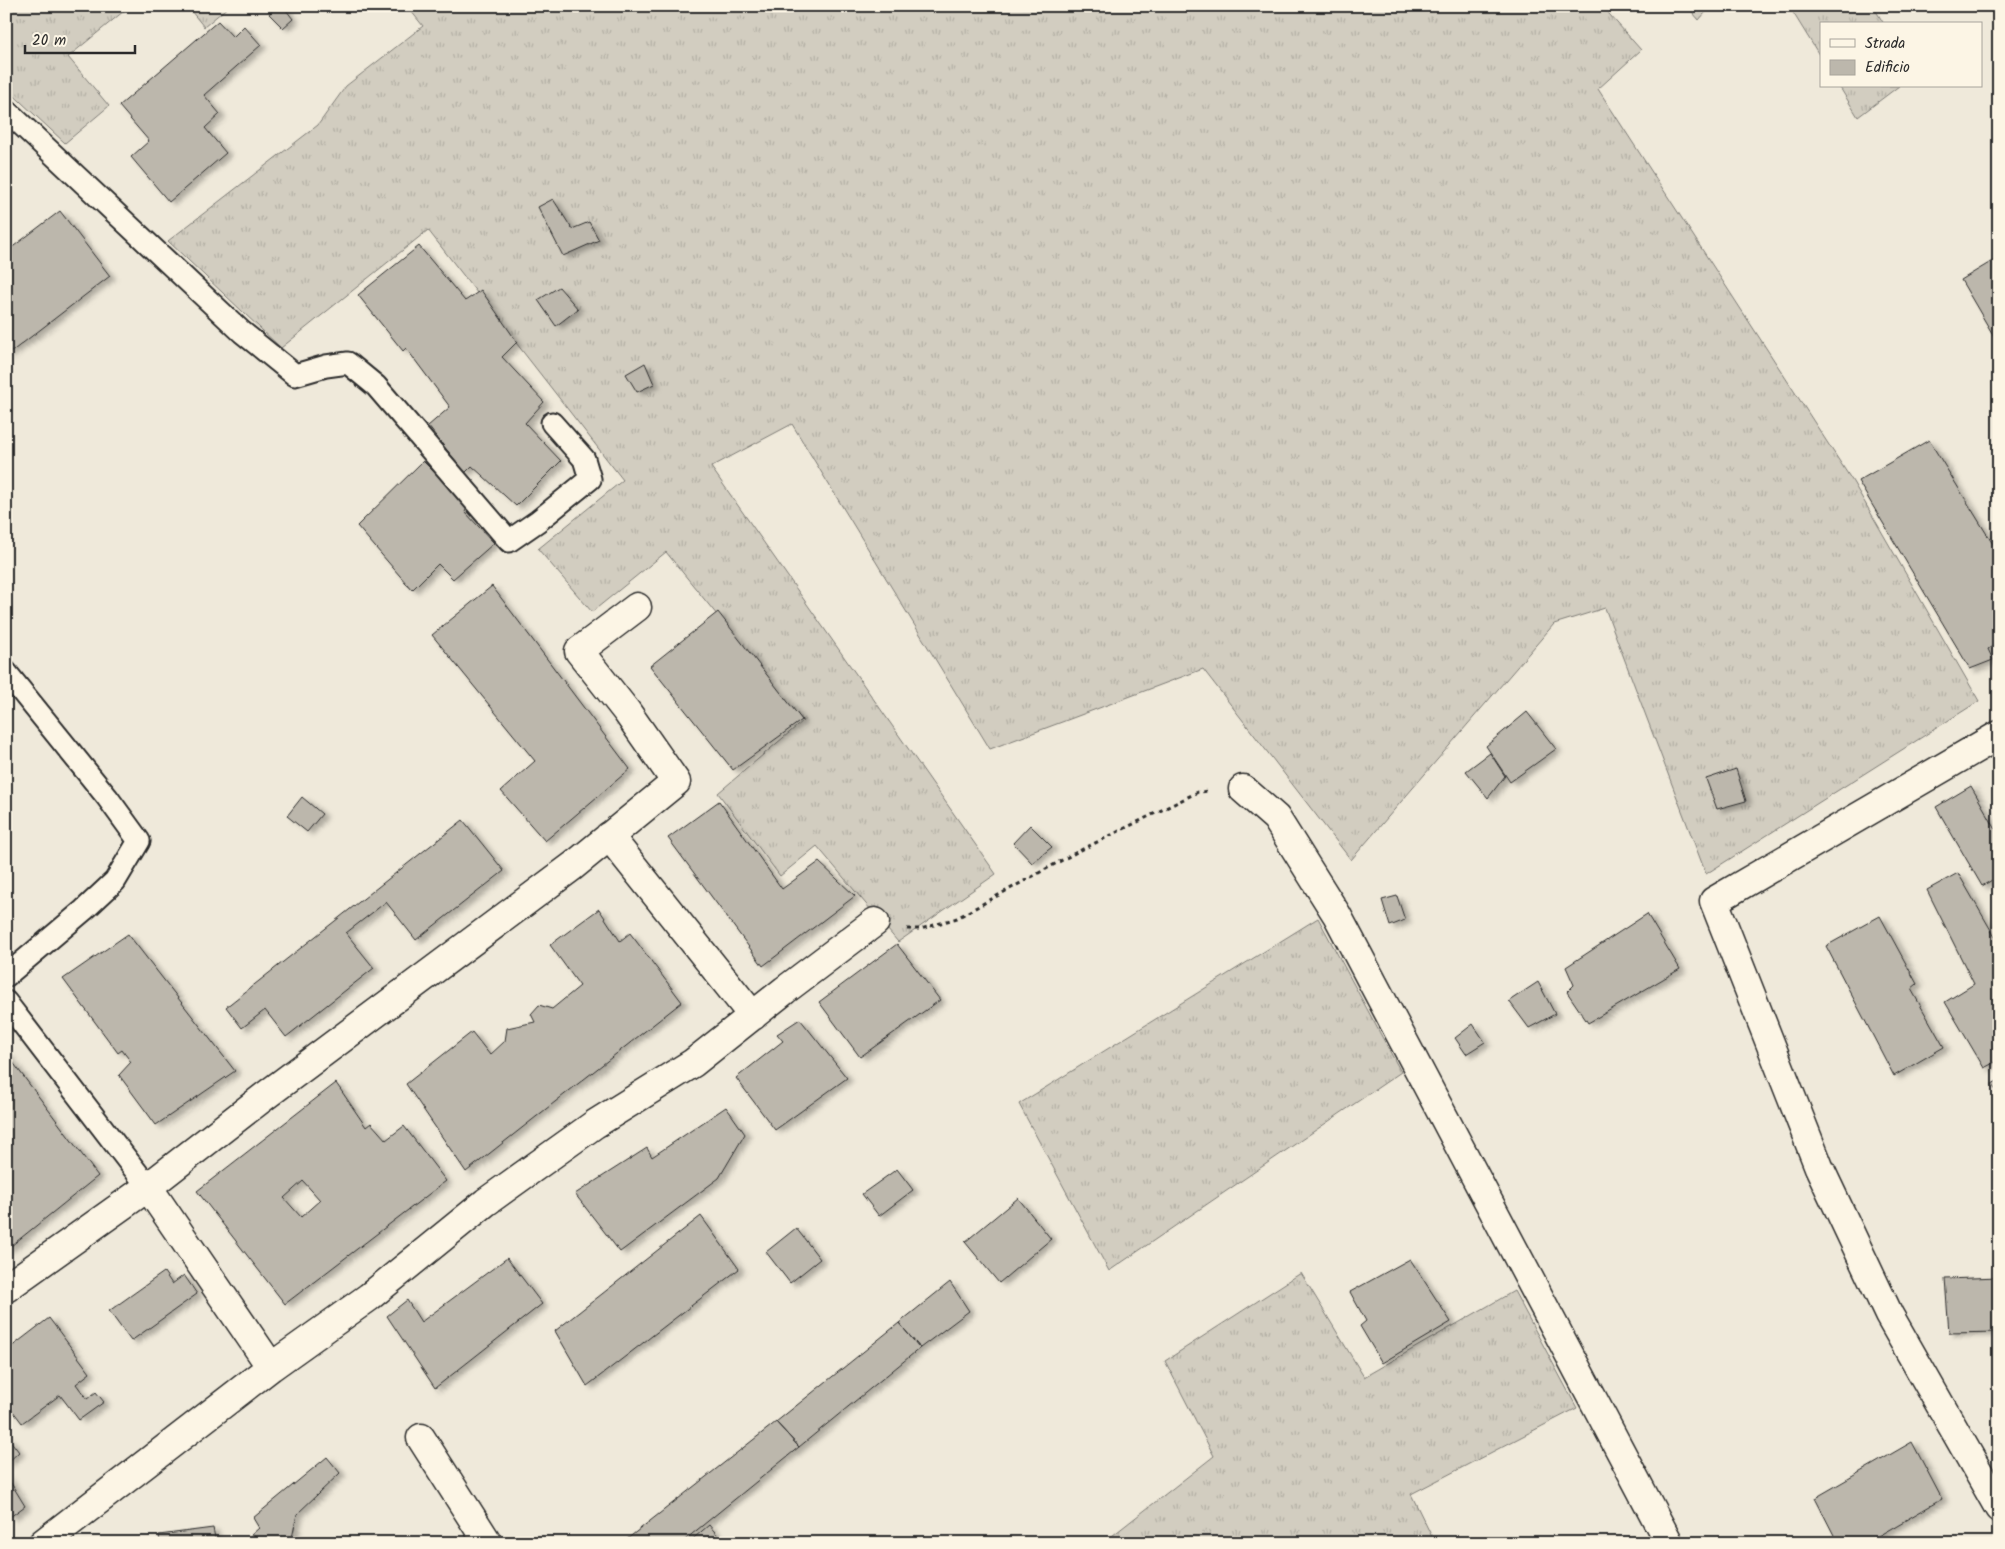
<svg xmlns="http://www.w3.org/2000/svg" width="2005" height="1549" font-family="Kalam,sans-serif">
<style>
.grass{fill:url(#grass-tufts);stroke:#7e7c76}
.building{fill:#bcb7ac;stroke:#2b2b2b;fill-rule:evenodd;filter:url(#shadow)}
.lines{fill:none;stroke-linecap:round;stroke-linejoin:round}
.lane-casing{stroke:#2b2b2b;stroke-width:25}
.street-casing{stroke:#2b2b2b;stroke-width:31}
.path{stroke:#2b2b2b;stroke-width:3;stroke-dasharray:4 4;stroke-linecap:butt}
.lane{stroke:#fcf5e5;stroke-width:21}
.street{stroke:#fcf5e5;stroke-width:28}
</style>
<defs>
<pattern id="grass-tufts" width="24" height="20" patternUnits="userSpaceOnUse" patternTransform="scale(1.25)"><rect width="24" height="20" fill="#d2cdc0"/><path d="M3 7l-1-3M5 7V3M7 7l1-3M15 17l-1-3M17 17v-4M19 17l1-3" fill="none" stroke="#b4b0a5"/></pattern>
<filter id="shadow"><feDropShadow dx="5.5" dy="3" stdDeviation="2.5" flood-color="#0004"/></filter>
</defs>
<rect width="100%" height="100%" fill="#efe9da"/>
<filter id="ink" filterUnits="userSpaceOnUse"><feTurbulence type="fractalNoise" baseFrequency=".02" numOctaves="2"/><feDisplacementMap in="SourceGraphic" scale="10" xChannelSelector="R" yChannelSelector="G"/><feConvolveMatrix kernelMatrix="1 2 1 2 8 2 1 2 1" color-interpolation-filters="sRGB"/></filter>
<g filter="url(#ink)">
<path class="grass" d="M6,6H130L68,57L109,106L65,143L6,88Z
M187,6H229L204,27Z
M407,6H1602L1641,50L1598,89L1853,482L1979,701L1706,874L1605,608L1554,624L1351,860L1203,669L990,749L792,424L711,467L996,874L898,942L817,846L780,876L718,793L803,721L666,552L592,612L538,549L623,480L428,230L281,348L168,241L318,125L346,86L423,26Z
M1687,6H1711L1699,20Z
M1789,6H1873L1884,24H1821V58Z
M1839,86H1899L1858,117Z
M1318,918L1401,1072L1109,1271L1019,1104Z
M1301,1273L1364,1377L1514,1291L1577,1408L1411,1494L1435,1543H1103L1214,1456L1165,1361Z"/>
<path class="building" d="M276,6H283L293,19L283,28L269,14Z
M218,21L233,37L244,26L261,45L204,95L220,114L205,128L226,153L169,202L131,157L149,141L119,106Z
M553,199L572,229L589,222L599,240L563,256L538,207Z
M60,211L110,276L6,356V252Z
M419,246L465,301L481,290L517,342L502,357L544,402L525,423L561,461L516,506L472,466L465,473L428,426L450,407L406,348L403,351L358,295Z
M1999,257V345L1961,280Z
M559,287L578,309L556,326L538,300Z
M645,363L654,384L637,392L626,374Z
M1929,440L1999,554V642L1988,649L1993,660L1970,669L1858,481Z
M423,461L468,506L465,512L494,543L453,579L438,564L412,590L357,526Z
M492,586L630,769L545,841L501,791L535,761L432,635Z
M718,612L802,720L733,770L650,666Z
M1527,712L1556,749L1510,782L1486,746Z
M1490,753L1505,776L1488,798L1466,771Z
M1736,769L1746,801L1717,809L1706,779Z
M1971,786L1999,835V876L1982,886L1936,807Z
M302,797L322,814L307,832L287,816Z
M719,801L782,889L819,862L855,896L763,966L668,838Z
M463,820L504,871L416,940L386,902L346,933L374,968L286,1037L265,1010L242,1028L226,1007Z
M1030,825L1052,847L1032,863L1013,843Z
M1958,873L1999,944V1060L1984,1068L1945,1002L1974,984L1927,890Z
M1397,896L1405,920L1390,926L1382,900Z
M599,909L620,941L630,933L682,1002L466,1172L406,1084L472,1032L490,1055L505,1041L507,1028L535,1022L531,1014L539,1005L552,1009L580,986L550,945Z
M1647,914L1680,969L1588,1023L1567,992L1574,985L1566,967Z
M1880,916L1917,984L1911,989L1944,1047L1894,1076L1826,946Z
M128,934L235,1071L156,1125L119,1075L131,1062L122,1050L118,1053L63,979Z
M897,944L940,1000L860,1057L819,1002Z
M1538,982L1555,1014L1529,1028L1509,1001Z
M800,1019L847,1078L775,1130L736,1078L783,1041L777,1034Z
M1473,1024L1485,1042L1466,1054L1455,1038Z
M6,1053L98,1176L6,1250Z
M1999,1080V1096L1992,1084Z
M336,1083L366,1127L371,1123L386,1140L404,1126L446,1181L285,1304L197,1191ZM303,1181L320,1200L301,1217L284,1198Z
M726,1107L745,1134L719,1178L620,1252L575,1194L647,1148L652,1157Z
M897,1169L913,1190L879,1216L862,1194Z
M1018,1198L1051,1239L999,1283L965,1242Z
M701,1216L739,1269L587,1386L555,1331Z
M796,1228L820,1259L790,1283L766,1252Z
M507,1258L542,1304L435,1388L387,1316L407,1300L421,1322Z
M1410,1259L1451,1322L1382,1363L1360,1326L1366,1321L1350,1292Z
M164,1272L172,1284L184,1275L197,1294L131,1341L109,1311Z
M1999,1277V1332L1949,1333L1945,1279Z
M950,1282L969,1311L920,1348L899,1323Z
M49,1318L90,1373L76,1384L87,1399L96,1392L104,1402L79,1420L60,1395L22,1423L6,1402V1382L11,1379L6,1373V1351Z
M899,1323L920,1348L799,1447L776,1422Z
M776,1422L799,1447L681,1543H622Z
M6,1435L19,1452L6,1464Z
M1912,1442L1942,1499L1866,1543H1838L1815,1498Z
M327,1457L340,1473L297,1514L291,1543H255L250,1536L259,1528L253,1518Z
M6,1475L25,1506L10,1517L6,1512Z
M709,1525L724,1543H688Z
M213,1528L216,1543H160L159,1535Z"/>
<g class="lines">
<g class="lane-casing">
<path id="lane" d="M6,110L242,332L295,375L326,366L348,363L376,386L509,541L538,521L590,479L584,459L552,423
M6,672L107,797L139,841L115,881L84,910L6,976
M6,1002L148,1187"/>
</g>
<g class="street-casing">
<path id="street" d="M1999,735L1714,901L1819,1167L1889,1315L1999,1508
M1243,789L1276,818L1337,915L1669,1543
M609,836L753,1016
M148,1187L271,1367
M6,1288L148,1187L265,1096L573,866L676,782L627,712L579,651L637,607
M421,1438L488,1543
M43,1543L271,1367L369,1297L486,1202L595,1124L693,1063L785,990L875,922"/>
</g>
<path class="path" d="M907,929H921L957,918L1075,853L1198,792L1210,791"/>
<use href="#lane" class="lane"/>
<use href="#street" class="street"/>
</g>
</g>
<rect width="2005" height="1549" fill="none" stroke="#fcf5e5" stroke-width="25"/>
<rect x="12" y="12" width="1980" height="1524" fill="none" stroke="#2b2b2b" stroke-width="2" filter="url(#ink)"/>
<rect x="1820" y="22" width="162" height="65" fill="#fcf5e5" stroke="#a8a49b"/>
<rect x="1830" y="39" width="25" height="8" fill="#fcf5e5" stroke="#a8a49b"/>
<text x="1865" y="48" font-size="15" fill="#2b2b2b">Strada</text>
<rect x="1830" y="60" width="25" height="15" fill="#bcb7ac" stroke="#a8a49b"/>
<text x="1865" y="72" font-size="15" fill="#2b2b2b">Edificio</text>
<path d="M25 45v8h110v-8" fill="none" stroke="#2b2b2b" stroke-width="2.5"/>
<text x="32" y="45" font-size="15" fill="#2b2b2b" stroke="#fcf5e5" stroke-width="4" paint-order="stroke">20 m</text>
</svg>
